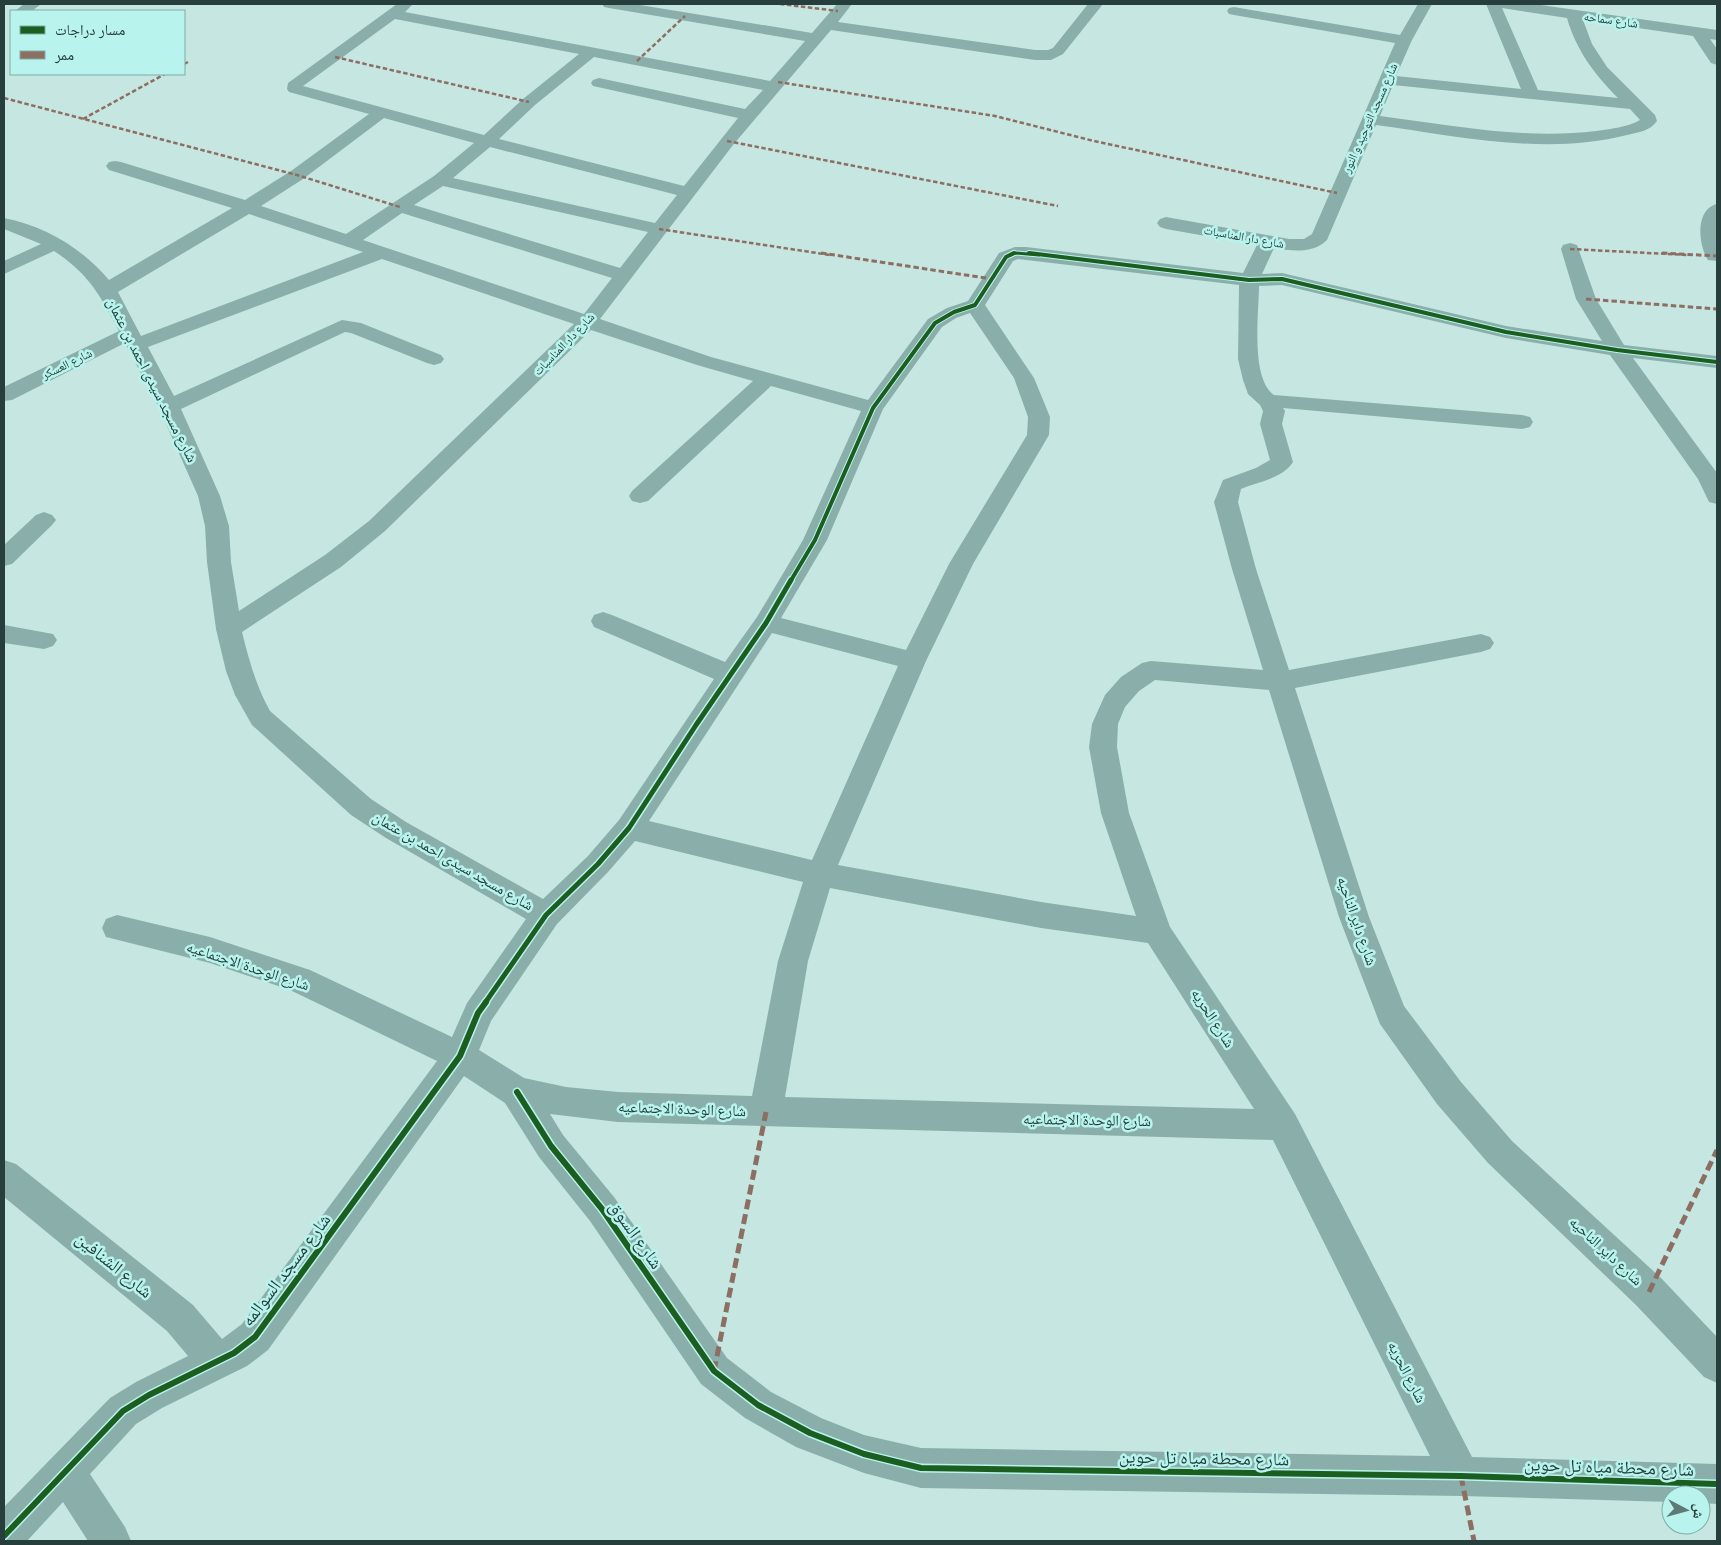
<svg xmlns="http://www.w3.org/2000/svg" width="1721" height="1545" font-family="Ubuntu,'Noto Naskh Arabic',sans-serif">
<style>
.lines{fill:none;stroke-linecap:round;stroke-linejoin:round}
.minor{fill:#8aafab;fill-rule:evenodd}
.quiet-far2{stroke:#8d6e63;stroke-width:2.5;stroke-dasharray:4.5 2.5;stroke-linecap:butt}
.quiet-far1{stroke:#8d6e63;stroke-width:3;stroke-dasharray:5.5 3;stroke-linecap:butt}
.quiet{stroke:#8d6e63;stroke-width:5;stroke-dasharray:10 5;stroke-linecap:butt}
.cycleway-far3-casing{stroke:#b8f4ed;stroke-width:5}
.cycleway-far2-casing{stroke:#b8f4ed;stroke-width:6}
.cycleway-far1-casing{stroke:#b8f4ed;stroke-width:8}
.cycleway-casing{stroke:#b8f4ed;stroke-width:9}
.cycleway-far3{stroke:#1b5e20;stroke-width:3}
.cycleway-far2{stroke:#1b5e20;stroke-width:4}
.cycleway-far1{stroke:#1b5e20;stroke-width:5}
.cycleway{stroke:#1b5e20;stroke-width:6}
.labels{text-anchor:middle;stroke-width:5;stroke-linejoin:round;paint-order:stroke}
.far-street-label{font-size:12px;fill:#263f3c;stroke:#b8f4ed}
.street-label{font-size:15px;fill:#263f3c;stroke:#b8f4ed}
.near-street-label{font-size:18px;fill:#263f3c;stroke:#b8f4ed}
</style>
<rect width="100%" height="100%" fill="#c6e6e2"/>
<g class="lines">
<path class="minor" d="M24,4H41L32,11H15Z
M397,4H413L405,12L770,81L805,41L609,8L604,7L602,4H634L812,33L837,4H852L838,22L1035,50H1048L1053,48L1088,4H1103L1063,54L1051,60H1035L831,30L733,145L600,319L711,357L868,400L928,319L947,308L968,301L999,253L1015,247H1026L1243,273L1257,245L1166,229L1160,227L1157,223L1160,219L1166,217L1289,239H1304L1312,234L1395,43L1234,15L1229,14L1227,11L1229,8L1234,7L1400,35L1418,4H1432L1412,40L1396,76L1521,89L1486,4H1534L1717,30V40L1710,39L1717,49V65L1711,63L1693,36L1583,20L1592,44L1607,67L1655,115L1657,121C1650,131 1639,132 1627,135C1546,156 1457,136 1376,125L1327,240C1313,254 1292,251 1274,248L1262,274L1282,273L1506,326L1602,341L1576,299L1561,249L1563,245L1570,243L1577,245L1596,299L1624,345L1717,356V368L1633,358L1717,473V504L1709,502L1698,479L1610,355L1506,338L1282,285L1259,286C1259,312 1250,378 1274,395L1522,415L1530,417L1533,422L1530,427L1522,429L1283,408L1285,411L1282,424L1293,462C1282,479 1259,481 1241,489L1238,502L1256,569L1289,670L1481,634L1490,637L1494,643L1490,649L1481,652L1295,688L1369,917L1404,1006L1461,1082L1512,1141L1662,1279L1717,1337V1383L1704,1377L1636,1305L1488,1163L1437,1104L1380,1024L1339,917L1269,690L1155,680L1139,691L1125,707L1118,724L1117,747L1129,813L1170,927L1295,1114L1472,1457L1717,1464V1504L1701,1503V1495H1671V1502L1461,1496L921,1488L864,1473L796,1447L745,1418L701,1384L590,1221L539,1157L505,1103L464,1076L268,1350L247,1366L162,1408L136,1424L90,1474L125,1527L131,1541H88L63,1502L27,1541H4V1507L110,1398L136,1382L188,1356L167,1331L4,1197V1160L16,1164L193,1305L222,1339L242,1324L437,1061L290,990L210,963L106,937L102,928L106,919L117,915L210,937L310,970L452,1037L467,1003L526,919L386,838L351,815L252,725L235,695L226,671L216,629L207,562L205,526L198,496L158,406L125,343L12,400L4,401V387L119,331C100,295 89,274 54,251L4,274V261L41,244L4,229V218C45,226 82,248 109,280L232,208L109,170L106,166L109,162L115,161L121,162L245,200L291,171L369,114L289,92L287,89L288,83ZM1502,8L1567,18C1576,50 1595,75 1618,98L1538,90ZM395,19L579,54L523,99L484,135L303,86ZM594,57L763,90L745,109L599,78L593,80L591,83L593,86L738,118L684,186L499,139L535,105ZM1393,85L1630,109L1640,120C1628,127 1610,129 1596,131C1524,140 1451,125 1380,116ZM384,118L474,143L434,176L346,234L261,206L303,179ZM490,147L677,195L655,223L453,178ZM443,186L648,232L620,268L414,205ZM402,213L612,278L584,314L363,240ZM249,214L363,252L141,336L118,292ZM382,259L574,324L369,521L325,555L239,611L231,562L229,526L220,496L181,409L345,332L351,333L427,363L434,365L441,363L444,359L441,355L361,323L342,320L174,396L148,347ZM1018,259L1239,285L1238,359L1243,380L1248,394L1260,405L1263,411L1260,424L1270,460L1256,468L1223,480L1214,502L1232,569L1263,670L1151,661L1142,663L1121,677L1105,695L1092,724L1089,747L1101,813L1136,916L1041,902L838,865L926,661L973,564L1049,435L1050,417L1034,378L985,305L1013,261ZM970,313L1014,378L1028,417L1027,435L949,564L906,650L781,618L827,540L883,409L942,327L956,318ZM591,330L697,365L753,381L632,491L629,496L632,501L640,503L648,501L771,386L861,411L803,540L757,617L725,662L612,615L603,612L594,615L591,621L594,627L714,679L619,820L588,856L543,899L406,822L371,799L270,711C256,686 249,660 242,632L341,567L385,531ZM772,633L898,666L812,860L649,821ZM635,841L803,882L778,961L752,1096L618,1092L566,1087L524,1078L479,1050L491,1021L557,924L608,872ZM830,888L1041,928L1148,943L1254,1109L785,1097L808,961ZM550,1114L618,1122L1273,1140L1430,1456L921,1448L864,1435L821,1418L771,1392L727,1358L614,1197L563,1135Z
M1717,204V261L1708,260C1698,245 1695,209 1717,204Z
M44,512L52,515L56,520L52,525L12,564L4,566V545L36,515Z
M4,625L53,634L57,640L53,646L44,649L4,643Z"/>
<path class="quiet-far2" d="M780,4L838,11
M335,57L529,102
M637,61L685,16
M184,64L188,62
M778,82L995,116L1094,141L1337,193
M4,98L297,175L400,207
M83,119L165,74
M727,141L1058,206
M659,229L830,255
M1570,249L1688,255"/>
<path class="quiet-far1" d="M821,253L992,279
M1662,253L1717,256
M1586,299L1717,309"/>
<path class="quiet" d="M1649,1292L1717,1150
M714,1371L766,1112
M1461,1476L1474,1541"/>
<g class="cycleway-far3-casing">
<path id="cycleway-far3" d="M1011,255L1015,253L1039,255"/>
</g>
<g class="cycleway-far2-casing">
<path id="cycleway-far2" d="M1029,253L1249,280L1282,279L1506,332L1617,350L1717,362
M790,582L815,540L873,408L935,323L954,312L975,305L1006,257L1014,253"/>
</g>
<g class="cycleway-far1-casing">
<path id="cycleway-far1" d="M485,1003L546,915L598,864L629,828L696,725L766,623L791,580"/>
</g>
<g class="cycleway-casing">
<path id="cycleway" d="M517,1092L551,1146L602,1209L714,1371L758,1405L810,1433L864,1454L921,1468L1461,1476L1717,1484
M4,1536L123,1411L149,1395L234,1353L255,1337L460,1056L478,1013L486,1002"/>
</g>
<use href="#cycleway-far3" class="cycleway-far3"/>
<use href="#cycleway-far2" class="cycleway-far2"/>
<use href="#cycleway-far1" class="cycleway-far1"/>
<use href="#cycleway" class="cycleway"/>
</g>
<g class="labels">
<g class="far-street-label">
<text transform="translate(1611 20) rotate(8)" y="4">شارع سماحه</text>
<text transform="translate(1370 118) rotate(-66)" y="4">شارع مسجد التوحيد و النور</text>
<text transform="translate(1244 237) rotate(10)" y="4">شارع دار المناسبات</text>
<text transform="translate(564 344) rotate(-46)" y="4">شارع دار المناسبات</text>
<text transform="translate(67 364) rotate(-26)" y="4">شارع العسكر</text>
</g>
<g class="street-label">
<text transform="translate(152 380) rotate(63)" y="5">شارع مسجد سيدى احمد بن عثمان</text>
<text transform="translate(453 861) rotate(30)" y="5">شارع مسجد سيدى احمد بن عثمان</text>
<text transform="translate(1357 921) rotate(71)" y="5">شارع داير الناحيه</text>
<text transform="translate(248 966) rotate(18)" y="5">شارع الوحدة الاجتماعيه</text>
<text transform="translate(1213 1018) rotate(57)" y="5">شارع الحريه</text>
<text transform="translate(682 1109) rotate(2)" y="5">شارع الوحدة الاجتماعيه</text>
<text transform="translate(1087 1120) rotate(1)" y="5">شارع الوحدة الاجتماعيه</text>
<text transform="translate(1606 1251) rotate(43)" y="5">شارع داير الناحيه</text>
<text transform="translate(1407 1372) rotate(63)" y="5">شارع الحريه</text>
</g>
<g class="near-street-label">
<text transform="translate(636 1235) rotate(55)" y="6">شارع السوق</text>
<text transform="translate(114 1265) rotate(39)" y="6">شارع الشنافين</text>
<text transform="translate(286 1270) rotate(-53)" y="6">شارع مسجد السوالمه</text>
<text transform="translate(1204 1458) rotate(1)" y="6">شارع محطة مياه تل حوين</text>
<text transform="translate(1609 1467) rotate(2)" y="6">شارع محطة مياه تل حوين</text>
</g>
</g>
<rect width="1721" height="1545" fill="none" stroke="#263f3c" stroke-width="10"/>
<rect x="10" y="10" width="175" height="65" fill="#b8f4ed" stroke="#7eaca6"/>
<rect x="20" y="26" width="25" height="8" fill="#1b5e20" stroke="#7eaca6"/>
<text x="55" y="35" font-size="15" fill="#263f3c">مسار دراجات</text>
<rect x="20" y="51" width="25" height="8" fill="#8d6e63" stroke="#7eaca6"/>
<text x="55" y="60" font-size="15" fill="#263f3c">ممر</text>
<g transform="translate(1686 1510) rotate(96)"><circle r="24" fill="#b8f4ed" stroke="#7eaca6"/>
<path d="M0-4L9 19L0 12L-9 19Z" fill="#5e7976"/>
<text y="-8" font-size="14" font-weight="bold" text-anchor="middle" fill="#263f3c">ش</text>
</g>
</svg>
